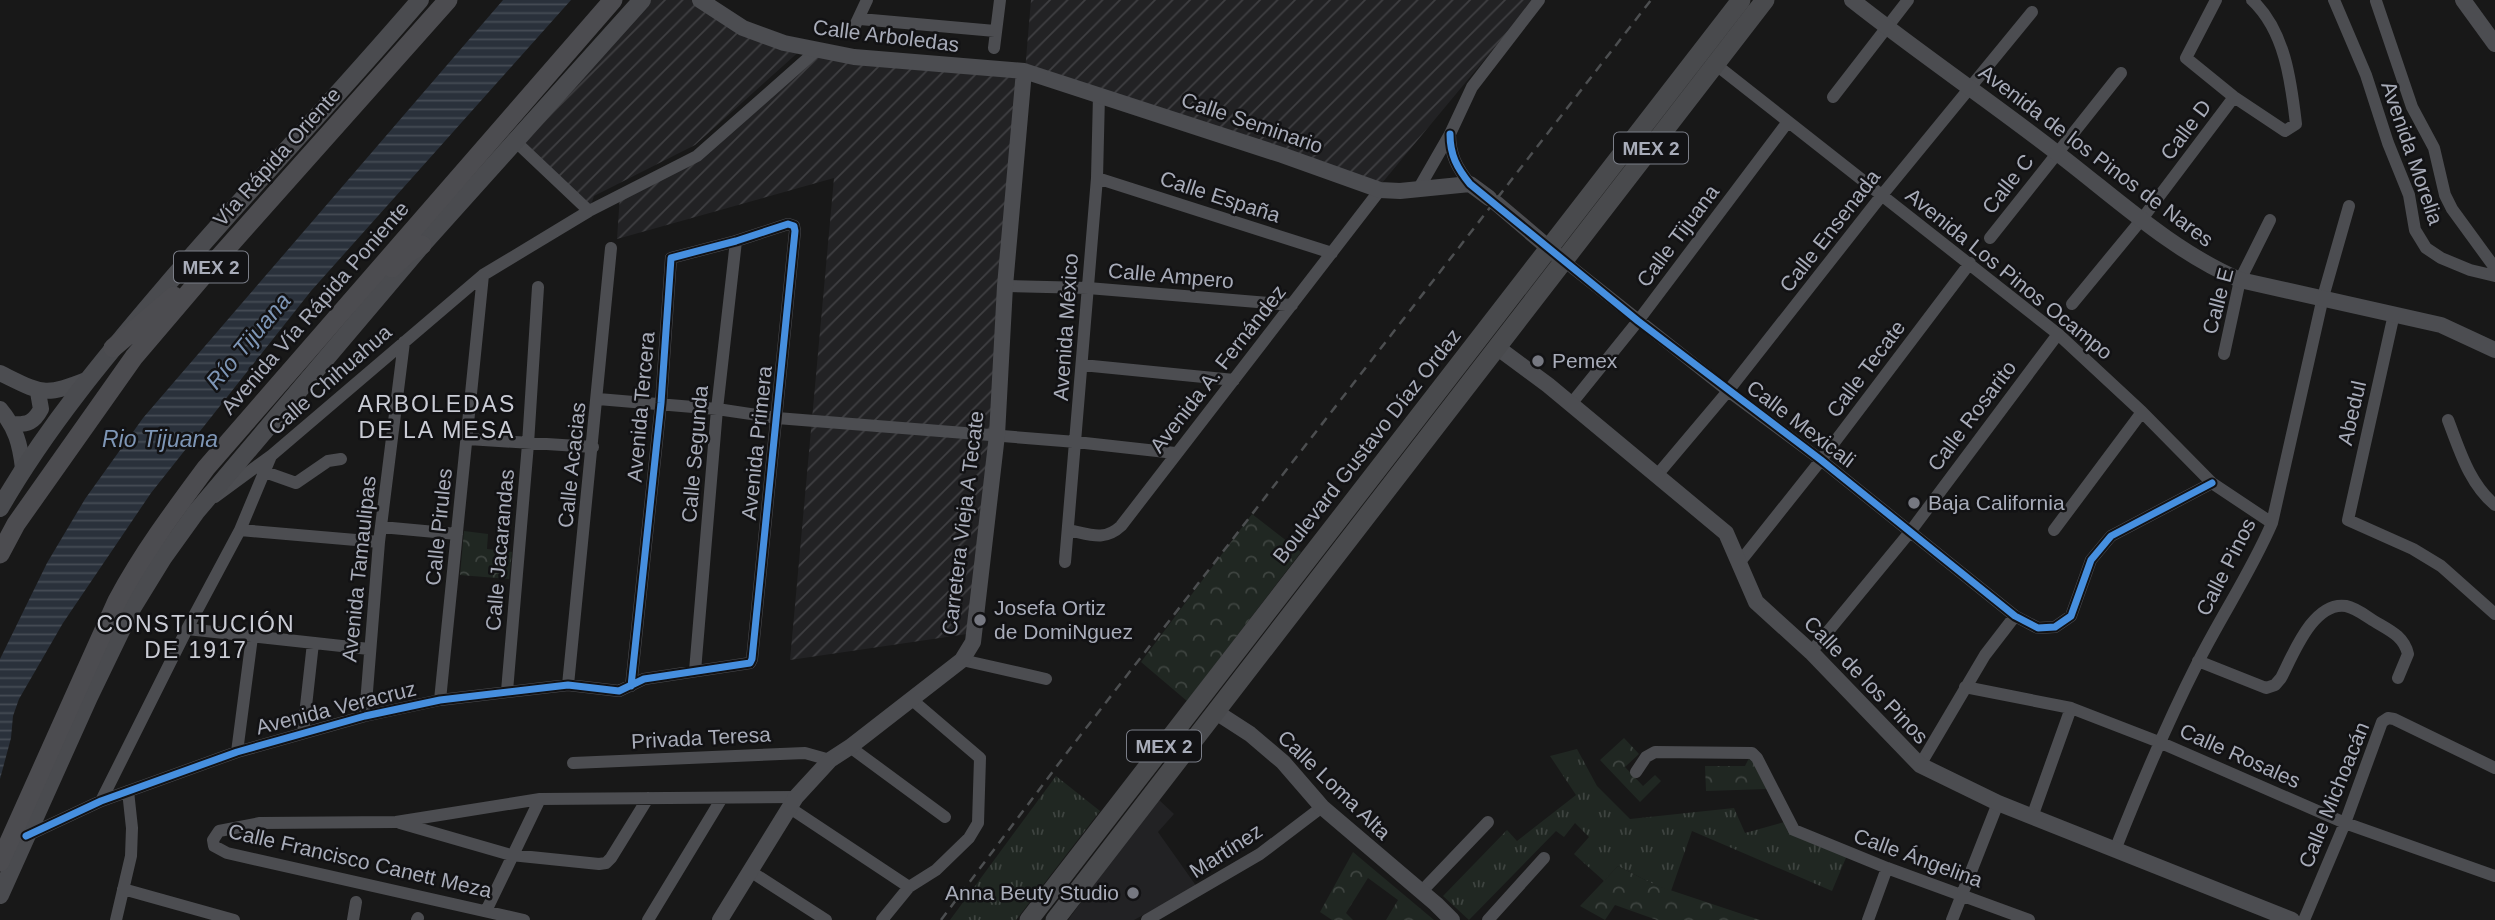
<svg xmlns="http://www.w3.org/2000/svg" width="2495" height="920" font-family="Helvetica,sans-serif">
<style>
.built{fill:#222224}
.industrial{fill:url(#industrial-furrows)}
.grass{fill:url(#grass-tufts)}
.park{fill:url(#park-crowns)}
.water{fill:url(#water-rules)}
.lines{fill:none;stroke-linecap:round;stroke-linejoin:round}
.minor{stroke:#4c4d51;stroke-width:12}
.tertiary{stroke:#4c4d51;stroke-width:16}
.secondary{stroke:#4a4b4f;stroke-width:18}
.primary{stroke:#494a4d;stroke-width:19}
.trunk{stroke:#4c4c50;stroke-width:19}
.rail{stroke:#4c4e50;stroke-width:2.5;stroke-dasharray:9 7;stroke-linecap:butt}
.cycleway-casing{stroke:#121214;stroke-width:11}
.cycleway{stroke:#468fdf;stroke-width:7}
.poi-dot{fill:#767881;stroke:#121214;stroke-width:2.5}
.labels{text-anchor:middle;stroke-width:5;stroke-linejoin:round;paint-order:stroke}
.shield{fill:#121214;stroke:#7b7e88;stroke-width:2}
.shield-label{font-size:19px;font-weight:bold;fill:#a8acb9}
.street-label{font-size:21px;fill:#a8acb9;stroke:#121214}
.poi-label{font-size:21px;fill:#a8acb9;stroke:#121214;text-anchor:start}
.water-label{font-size:23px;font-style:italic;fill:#7e96b6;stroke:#121214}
.neighbourhood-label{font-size:23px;letter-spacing:2px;fill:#caccd5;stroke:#121214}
</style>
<defs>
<pattern id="industrial-furrows" width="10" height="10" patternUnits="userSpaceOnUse" patternTransform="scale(1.75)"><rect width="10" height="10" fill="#222224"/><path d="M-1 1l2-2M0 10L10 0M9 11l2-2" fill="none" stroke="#3f3f42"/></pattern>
<pattern id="grass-tufts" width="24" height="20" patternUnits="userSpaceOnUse" patternTransform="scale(1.75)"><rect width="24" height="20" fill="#202722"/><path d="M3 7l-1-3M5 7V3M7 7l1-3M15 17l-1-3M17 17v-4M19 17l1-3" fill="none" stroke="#3e4440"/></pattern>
<pattern id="park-crowns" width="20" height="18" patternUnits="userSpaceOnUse" patternTransform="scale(1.75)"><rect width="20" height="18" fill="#202722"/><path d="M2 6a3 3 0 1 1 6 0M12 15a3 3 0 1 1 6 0" fill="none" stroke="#3e4440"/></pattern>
<pattern id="water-rules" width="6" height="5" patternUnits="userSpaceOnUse" patternTransform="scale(1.75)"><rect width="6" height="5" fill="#2a313b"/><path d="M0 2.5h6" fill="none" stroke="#464c55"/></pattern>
</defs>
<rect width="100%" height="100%" fill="#181818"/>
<path class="built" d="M1157,798L1174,814L1158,832L1197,887L1134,920H1068Z"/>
<path class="industrial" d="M642,0H700L803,48L695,145L594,196L589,211L515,141Z
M1031,0H1534L1382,183L1024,73L997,435L974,561V633L790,660L834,178L617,239L620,195L697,156L816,51L1025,71Z"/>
<path class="grass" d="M1577,749L1597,786L1630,819L1734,808L1745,833L1788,821L1848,853L1832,891L1692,831L1671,891L1655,885L1618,866L1604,881L1574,854L1589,837L1575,823L1564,837L1556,831L1469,920L1443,896L1507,830L1517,841L1576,795L1550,756Z
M1056,776L1100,811L1016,920H950Z"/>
<path class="park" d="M1252,514L1301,552L1187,701L1141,662Z
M464,531L488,534L487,549L512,552L509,579L460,575Z
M1624,738L1639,754L1625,767L1643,786L1655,775L1661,781L1640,802L1600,760Z
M1749,758L1754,760L1767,789L1706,791L1705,766H1745Z
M1353,852L1434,920H1386L1398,900L1368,878L1346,913L1353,920H1332L1320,912Z
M1618,866L1655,885L1760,920H1657L1615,905L1605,920L1580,906Z"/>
<path class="water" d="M503,0H571L311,291L151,493L63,623L19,699L13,716L11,738L0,779V659L47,563L85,499L143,418Z"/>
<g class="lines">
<path class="minor" d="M2216,0L2186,58L2234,97L2285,131L2296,124C2291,81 2285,31 2252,0
M2334,0L2366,75L2388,143L2409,195L2415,230L2426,248L2441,258L2470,270L2495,276
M2376,1L2412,107L2434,148L2445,195L2452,209L2495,268
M860,19L995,31
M851,34L867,0
M994,48L1000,0
M1715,64L2058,334L2142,412L2212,483L2272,523
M1833,97L1908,0
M1450,134C1450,155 1457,168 1470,184
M515,141L589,211
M1097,178L1332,253
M1419,188L1450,134L1472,87L1539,0
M1990,238L2121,73
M1564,261L1728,391L1821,460L2015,616L2038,628L2055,627L2071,616L2091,560L2111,536L2212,483
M1005,286L1088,288L1292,305
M2072,304L2142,219L2234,97
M2394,314L2348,520L2413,549L2441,566L2495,614
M2224,354L2240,280L2270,220
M1082,365L1234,380
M598,399L717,409L777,418L1076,442L1175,453
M1571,404L1638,321L1787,123
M2448,420C2460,451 2469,483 2495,505
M468,439L593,447
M265,472L296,483L328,461L341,459
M1658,474L1728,391L1882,195L2032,12
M215,497L272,455L483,275L589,211L697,156L816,51
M381,527L457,534
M240,530L379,542
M1068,530C1089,534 1104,542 1121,526L1380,190
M2054,530L2142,412
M1065,562L1097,178L1099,95
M1739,563L1821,460L1970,263
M187,629L369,649
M1811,652L1910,532L2058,334
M962,660L1046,679
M2198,661L2266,688L2275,685L2281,678C2293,655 2313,601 2346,606C2356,608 2366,616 2374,621C2389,630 2404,636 2408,654L2398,678
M695,671L717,409L736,241
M568,685L611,248
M1965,687L2071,708L2159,742L2345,823L2495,876
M507,691L528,444L538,287
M440,700L483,275
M365,716L379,542L404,342
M303,733L313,643
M850,747L945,817
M237,752L252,637
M573,763L805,753L830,760
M1920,765L1985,655L2015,616
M1636,772L1646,757L1655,752L1752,753L1757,758L1794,830L1887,868L2029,920
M101,801L187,629L240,530L271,456
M790,808L909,887
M2032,817L2071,708
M400,823L511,855L599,864L606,863L611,858L648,798
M26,836L101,801L237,752L365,716L440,700L568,685L619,691L644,679L750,663L752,659L795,231L794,226L788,224L736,241L671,258L661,403L631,686
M2115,850C2140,787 2166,725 2197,664C2221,616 2251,572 2272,523L2323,297L2349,206
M750,871L826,920
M123,889L234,920
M1421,892L1488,822
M486,911L540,799
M116,920L131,856L132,828L128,791
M353,920L356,902
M417,920L418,918
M524,920L227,853L214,846L213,840L219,831L260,823L396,822L540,799L796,797
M648,920L722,798
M882,920L909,887L936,870L969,838L978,823L980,758L911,699
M1147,920L1260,854L1322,807
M1488,920L1544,858
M1868,920L1887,868
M1952,920L1998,803
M2304,920L2345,823L2382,722L2388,718L2394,719L2495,768"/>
<path class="tertiary" d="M700,0L743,28L784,43L854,57L1024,71L1282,155L1380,190L1400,191L1470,184L1489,198
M1852,0C1919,53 1990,101 2057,153C2116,198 2172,251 2240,280L2441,325L2495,350
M2463,0L2495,44
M1496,203L1557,255
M1498,348L1548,385L1726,533L1756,602L1811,652L1920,765L1998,803L2292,920
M0,373C43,394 43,397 89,379
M0,409C16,428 20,444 23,468
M13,424C28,425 34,422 41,409L38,392
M1216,712L1250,734L1283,762L1322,807L1436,904L1452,920
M720,920L796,797L830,760L850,747L962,660L973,642L997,435L1005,286L1024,71"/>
<path class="secondary" d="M0,508C46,428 105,357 165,287C248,190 337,97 420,0
M0,895L89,697L131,610L163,558L196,512L422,245L642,0"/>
<path class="primary" d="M1029,920L1741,0
M1055,920L1765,0"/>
<path class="trunk" d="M392,268L408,253L422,245
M113,348L174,296
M0,554L16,524L134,357L220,256L448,0
M0,862L117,601C142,554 174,511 206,468L613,0"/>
<path class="rail" d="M941,920L1069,750L1651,0"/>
<g class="cycleway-casing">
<path id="cycleway" d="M1450,134C1450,155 1457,168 1470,184L1638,321L1821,460L2015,616L2038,628L2055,627L2071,616L2091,560L2111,536L2212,483
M26,836L101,801L237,752L365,716L440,700L568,685L619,691L644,679L750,663L752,659L795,231L794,226L788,224L736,241L671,258L661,403L631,686"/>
</g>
<use href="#cycleway" class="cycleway"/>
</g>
<g class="poi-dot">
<circle cx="1538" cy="361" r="7"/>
<circle cx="1914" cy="503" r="7"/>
<circle cx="980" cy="620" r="7"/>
<circle cx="1133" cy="893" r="7"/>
</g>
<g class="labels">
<g class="shield">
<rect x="1614" y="132.5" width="74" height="31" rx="5"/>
<rect x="174" y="251.5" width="74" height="31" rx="5"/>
<rect x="1127" y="730.5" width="74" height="31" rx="5"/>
</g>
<g class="shield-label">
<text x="1651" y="155">MEX 2</text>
<text x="211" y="274">MEX 2</text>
<text x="1164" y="753">MEX 2</text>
</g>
<g class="street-label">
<text transform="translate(886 36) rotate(7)" y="7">Calle Arboledas</text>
<text transform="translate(1252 123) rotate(19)" y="7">Calle Seminario</text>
<text transform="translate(2186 130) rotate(-53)" y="7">Calle D</text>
<text transform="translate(2412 153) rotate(71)" y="7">Avenida Morelia</text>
<text transform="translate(2096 156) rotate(37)" y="7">Avenida de los Pinos de Nares</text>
<text transform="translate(277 157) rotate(-48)" y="7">Vía Rápida Oriente</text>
<text transform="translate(2008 184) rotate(-52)" y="7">Calle C</text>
<text transform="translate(1220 197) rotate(18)" y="7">Calle España</text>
<text transform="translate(1830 231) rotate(-52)" y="7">Calle Ensenada</text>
<text transform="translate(1678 236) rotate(-53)" y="7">Calle Tijuana</text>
<text transform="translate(2009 274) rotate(39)" y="7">Avenida Los Pinos Ocampo</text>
<text transform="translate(1171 276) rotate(5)" y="7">Calle Ampero</text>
<text transform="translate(2218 301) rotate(-75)" y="7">Calle E</text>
<text transform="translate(315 308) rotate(-49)" y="7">Avenida Vía Rápida Poniente</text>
<text transform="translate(1066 327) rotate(-86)" y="7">Avenida México</text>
<text transform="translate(1218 369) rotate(-52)" y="7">Avenida A. Fernández</text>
<text transform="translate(1866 369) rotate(-53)" y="7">Calle Tecate</text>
<text transform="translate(330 380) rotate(-41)" y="7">Calle Chihuahua</text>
<text transform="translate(641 407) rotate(-85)" y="7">Avenida Tercera</text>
<text transform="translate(2352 413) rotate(-77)" y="7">Abedul</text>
<text transform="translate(1972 416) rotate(-53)" y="7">Calle Rosarito</text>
<text transform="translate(1801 424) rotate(37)" y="7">Calle Mexicali</text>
<text transform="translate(757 443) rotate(-84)" y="7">Avenida Primera</text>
<text transform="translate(1367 446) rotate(-52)" y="7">Boulevard Gustavo Díaz Ordaz</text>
<text transform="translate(695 454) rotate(-85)" y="7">Calle Segunda</text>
<text transform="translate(572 465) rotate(-84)" y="7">Calle Acacias</text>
<text transform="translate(963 523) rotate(-83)" y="7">Carretera Vieja A Tecate</text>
<text transform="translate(439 527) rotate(-84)" y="7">Calle Pirules</text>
<text transform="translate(500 550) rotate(-85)" y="7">Calle Jacarandas</text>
<text transform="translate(2226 567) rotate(-63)" y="7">Calle Pinos</text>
<text transform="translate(359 569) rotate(-84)" y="7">Avenida Tamaulipas</text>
<text transform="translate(1866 680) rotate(46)" y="7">Calle de los Pinos</text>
<text transform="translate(336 708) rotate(-14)" y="7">Avenida Veracruz</text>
<text transform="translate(701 738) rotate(-3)" y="7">Privada Teresa</text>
<text transform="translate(2240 756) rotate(24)" y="7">Calle Rosales</text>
<text transform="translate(1334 785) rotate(44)" y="7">Calle Loma Alta</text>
<text transform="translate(2334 795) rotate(-68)" y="7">Calle Michoacán</text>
<text transform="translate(1226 851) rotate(-33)" y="7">Martínez</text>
<text transform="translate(1918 858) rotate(20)" y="7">Calle Ángelina</text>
<text transform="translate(360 861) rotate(13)" y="7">Calle Francisco Canett Meza</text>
</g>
<g class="poi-label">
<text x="1552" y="368">Pemex</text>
<text x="1928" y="510">Baja California</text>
<text x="994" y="615">Josefa Ortiz<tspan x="994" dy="24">de DomiNguez</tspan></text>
<text x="1119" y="900" text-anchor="end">Anna Beuty Studio</text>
</g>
<g class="water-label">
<text transform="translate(248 341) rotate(-50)" y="8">Río Tijuana</text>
<text x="160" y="447">Rio Tijuana</text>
</g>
<g class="neighbourhood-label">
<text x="437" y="412">ARBOLEDAS<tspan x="437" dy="26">DE LA MESA</tspan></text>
<text x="196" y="632">CONSTITUCIÓN<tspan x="196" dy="26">DE 1917</tspan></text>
</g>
</g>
</svg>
